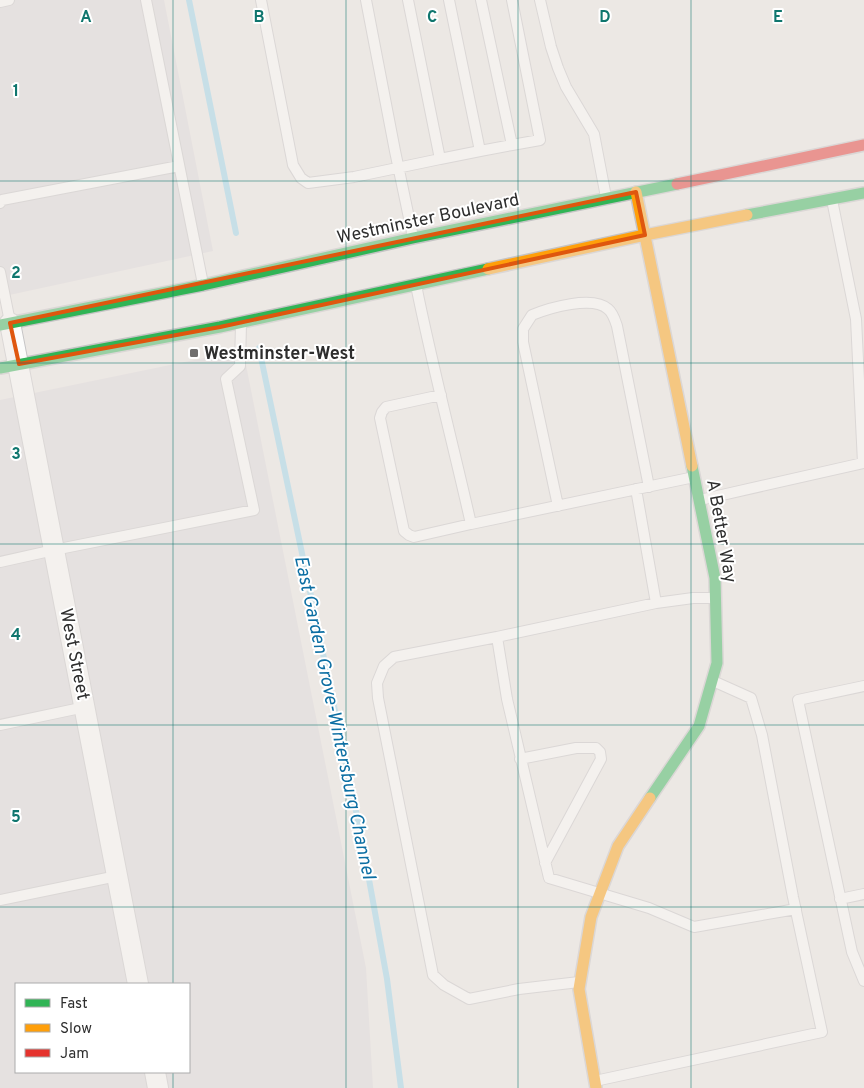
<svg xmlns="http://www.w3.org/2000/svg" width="864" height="1088" font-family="Overpass,sans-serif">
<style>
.industrial{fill:#dcd9db;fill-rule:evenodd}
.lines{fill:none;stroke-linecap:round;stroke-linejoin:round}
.stream{stroke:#99d6ec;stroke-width:6}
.lane-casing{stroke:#c5c4c5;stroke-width:12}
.street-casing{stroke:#c5c4c5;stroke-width:22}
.fast-casing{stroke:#c5c4c5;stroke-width:14}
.slow-casing{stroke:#c5c4c5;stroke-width:14}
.jam-casing{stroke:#c5c4c5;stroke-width:14}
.lane{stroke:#fcfcfb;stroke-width:10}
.street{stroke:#fcfcfb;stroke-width:20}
.fast{stroke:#30b455;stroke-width:11}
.slow{stroke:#ff9f0a;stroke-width:11}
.jam{stroke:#e5322d;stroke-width:11}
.marked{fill:none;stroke:#df570e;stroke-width:4;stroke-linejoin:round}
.grid{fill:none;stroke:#0f766e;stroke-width:1;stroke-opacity:0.55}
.poi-dot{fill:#706f6e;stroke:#fff;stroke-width:2}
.labels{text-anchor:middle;stroke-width:4;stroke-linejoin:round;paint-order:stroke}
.street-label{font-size:18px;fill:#2e2e2e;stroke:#fff}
.poi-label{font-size:18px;font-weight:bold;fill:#2e2e2e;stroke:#fff;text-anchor:start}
.water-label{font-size:19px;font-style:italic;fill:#0d6fa3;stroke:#fff}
.grid-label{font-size:16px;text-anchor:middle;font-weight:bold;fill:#0f766e;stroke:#fff;stroke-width:4;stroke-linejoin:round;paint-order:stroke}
</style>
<rect width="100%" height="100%" fill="#ece8e4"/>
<path class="industrial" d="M0,0H164L213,251L0,297Z
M243,350L366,968L373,1088H0V400ZM16,984H189V1072H16Z"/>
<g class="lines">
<path class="stream" d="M189,0L236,233
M259,348L361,835L387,979L401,1088"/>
<g class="lane-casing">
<path id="lane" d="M146,0L203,284
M261,0L293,165L301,178L308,183L354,177L440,159
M366,0L395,151L413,237
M408,0L440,159L480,151
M449,0L480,151L512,145
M481,0L512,145L540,140L512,0
M540,0L551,47L558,68L566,87L594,134L606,197
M0,2L9,0
M0,203L2,200L179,166
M0,272L10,322
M416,285C432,365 453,444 471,524L694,477
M441,395L386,407L382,412L380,418L404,531L409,535L414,537L471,524
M636,489L656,603L693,598H715
M700,500L863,463L856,319L832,200
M558,506L523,342V329L532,315C549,308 593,295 608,309C613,313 615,320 617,326L649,487
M0,562L54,550L254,510L226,379L240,366L241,324
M656,603L497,637L507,699L549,878L649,908L694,927L796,909
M497,637L394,657L384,666L377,683L378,698L433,975L444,985L469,999L519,989L579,982
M864,686L798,700L852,952L864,981
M0,725L85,707
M520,759L576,748H596L600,752L601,759L545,863
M840,899L864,894
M0,900L117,876
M595,1081L822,1032L793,897L762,735L751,698L713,681"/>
</g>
<g class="street-casing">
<path id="street" d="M10,323L138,984
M155,1072L158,1088"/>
</g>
<g class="fast-casing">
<path id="fast" d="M747,215L864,193
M0,325L203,285L413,238L677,184
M0,368L220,327L488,269
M650,798L699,726L717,663L715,578L692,466"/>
</g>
<g class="slow-casing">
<path id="slow" d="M636,192L692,466
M488,269L645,235L747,215
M596,1088L579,989L591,917L618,846L650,798"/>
</g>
<g class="jam-casing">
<path id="jam" d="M677,184L864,145"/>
</g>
<use href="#lane" class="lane"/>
<use href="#street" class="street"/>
<use href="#fast" class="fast"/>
<use href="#slow" class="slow"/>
<use href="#jam" class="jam"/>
</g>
<path d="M0 0H864V1088H0ZM636,192L645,235L220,327L19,364L10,323Z" fill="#ece8e4" fill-opacity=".55" fill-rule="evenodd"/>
<path class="marked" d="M636,192L645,235L220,327L19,364L10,323Z"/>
<path class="grid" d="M173,0V984M346,0V1088M518,0V1088M691,0V1088M0,181H864M0,363H864M0,544H864M0,725H864M0,907H864M173,1072V1088"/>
<rect class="poi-dot" x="189" y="348" width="10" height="10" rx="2.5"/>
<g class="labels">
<g class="street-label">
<text transform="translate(428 218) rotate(-12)" y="6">Westminster Boulevard</text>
<text transform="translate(722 531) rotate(80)" y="6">A Better Way</text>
<text transform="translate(75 654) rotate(79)" y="6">West Street</text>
</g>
<g class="poi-label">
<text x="204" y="359">Westminster-West</text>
</g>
<g class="water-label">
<text transform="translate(336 717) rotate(78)" y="7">East Garden Grove-Wintersburg Channel</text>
</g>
</g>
<g class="grid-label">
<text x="86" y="22">A</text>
<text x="259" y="22">B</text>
<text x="432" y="22">C</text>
<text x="605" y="22">D</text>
<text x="778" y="22">E</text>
<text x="16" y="96">1</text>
<text x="16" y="278">2</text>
<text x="16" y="459">3</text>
<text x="16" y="640">4</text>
<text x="16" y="822">5</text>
</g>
<rect x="15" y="983" width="175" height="90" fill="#ffffff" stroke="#ababab"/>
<rect x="25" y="999" width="25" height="8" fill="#30b455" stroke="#ababab"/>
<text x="60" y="1008" font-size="15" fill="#2e2e2e">Fast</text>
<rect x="25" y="1024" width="25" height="8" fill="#ff9f0a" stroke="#ababab"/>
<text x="60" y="1033" font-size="15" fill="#2e2e2e">Slow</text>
<rect x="25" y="1049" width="25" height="8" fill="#e5322d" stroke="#ababab"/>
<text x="60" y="1058" font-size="15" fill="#2e2e2e">Jam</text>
</svg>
